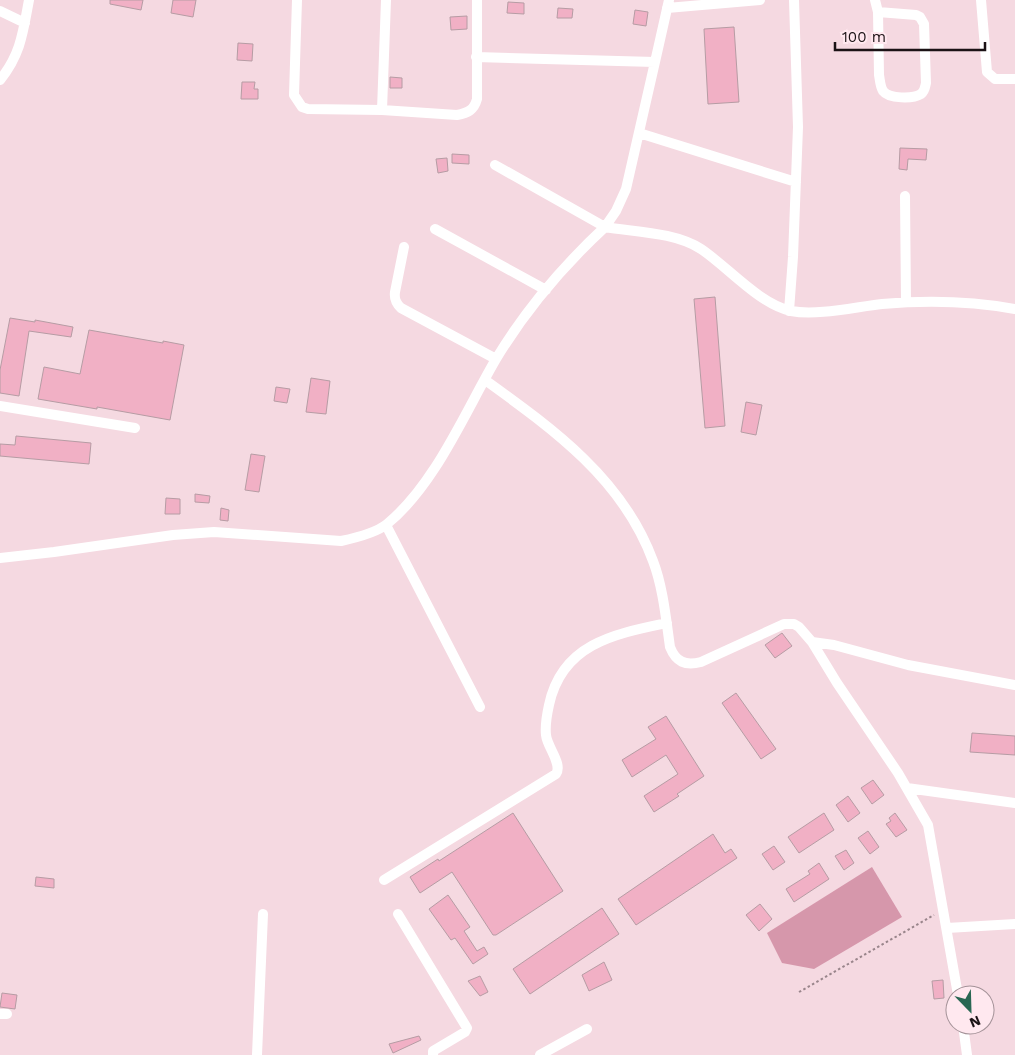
<svg xmlns="http://www.w3.org/2000/svg" width="1015" height="1055" font-family="'Work Sans',sans-serif">
<style>
.forest{fill:#d697ab}
.building{fill:#f1b0c5;stroke:#b69ca4}
.lines{fill:none;stroke-linecap:round;stroke-linejoin:round}
.path{stroke:#99858b;stroke-width:2;stroke-dasharray:2.5 2.5;stroke-linecap:butt}
.street{stroke:#fff;stroke-width:10}
</style>
<rect width="100%" height="100%" fill="#f5d9e1"/>
<path class="forest" d="M872,867L902,917L814,969L782,963L767,933Z"/>
<path class="building" d="M110,0H143L141,10L110,4Z
M173,0H196L193,17L171,13Z
M508,2L524,3V14L507,13Z
M558,8L573,9L572,18H557Z
M635,10L648,12L646,26L633,24Z
M467,16V29L451,30L450,17Z
M734,27L739,102L708,104L704,29Z
M238,43L253,44L252,61L237,60Z
M390,77L402,78V88H390Z
M242,82H255L254,89H258V99H241Z
M900,148L927,149L926,160L908,159L907,170L899,169Z
M452,154L469,155V164L452,163Z
M447,158L448,171L438,173L436,159Z
M715,297L725,426L705,428L694,299Z
M10,318L35,322V320L73,327L71,337L29,331L19,396L0,393V370Z
M89,330L163,343V341L184,345L170,420L97,407V409L38,399L44,367L80,374Z
M311,378L330,381L326,414L306,412Z
M276,387L290,389L287,403L274,401Z
M746,402L762,405L756,435L741,432Z
M16,436L91,443L89,464L0,456V444L15,445Z
M251,454L265,456L259,492L245,490Z
M195,494L210,496L209,503L195,502Z
M166,498L180,499V514H165Z
M221,508L229,510L228,521L220,520Z
M782,633L792,646L775,658L765,645Z
M736,693L776,749L761,759L722,703Z
M666,716L704,776L677,794L679,796L654,812L644,796L678,774L666,755L632,777L622,760L656,739L648,727Z
M972,733L1015,736V755L970,752Z
M873,780L884,795L872,804L861,788Z
M848,796L860,813L848,822L836,805Z
M513,813L563,891L496,935H493L452,872L420,893L410,877L438,859L439,861Z
M824,813L834,830L799,853L788,837Z
M895,813L907,830L896,837L886,824L891,821L889,818Z
M868,831L879,847L870,854L858,838Z
M713,834L725,853L731,849L737,858L636,925L618,899Z
M774,846L785,862L773,870L762,854Z
M846,850L854,863L844,870L835,856Z
M819,863L829,879L794,902L786,889L810,874L808,871Z
M36,877L54,879V888L35,886Z
M448,895L470,927L464,931L477,951L484,947L488,954L473,964L455,938L451,940L429,909Z
M760,904L772,919L759,931L746,915Z
M602,908L619,934L530,994L513,969Z
M604,962L612,980L589,991L582,975Z
M480,976L488,992L480,996L468,981Z
M943,980L944,998L934,999L932,981Z
M2,993L17,995L15,1009L0,1007Z
M419,1036L421,1040L393,1053L389,1044Z"/>
<g class="lines">
<path class="path" d="M799,992L934,915"/>
<path class="street" d="M297,0L294,95L302,107L308,109L382,110L457,115C468,113 474,110 477,99V0
M875,0L878,12L879,75C880,80 880,86 883,91C889,99 913,99 921,94C925,91 925,87 926,83L924,24L920,17L916,15L878,12
M981,0L987,72L995,79H1015
M667,8L760,0
M0,11L25,23
M476,57L655,62L669,0
M0,80C21,54 23,32 29,0
M382,110L386,0
M639,133L796,182
M495,165L605,227L616,211L626,189L655,62
M905,196L906,302
M435,229L546,290
M404,247L395,292C394,299 396,303 401,308L496,359
M789,311L793,257L798,127L794,0
M485,380C553,429 623,479 653,561C663,587 666,619 670,647C676,662 685,666 701,662L784,624H794L799,627L812,642L837,683L898,773L928,825L958,995
M0,406L135,428
M386,525L480,707
M0,558L54,552L173,535L214,532L341,541C355,538 376,533 387,524C435,485 465,412 496,359C525,311 563,266 605,227C634,232 675,232 701,249C728,267 759,304 791,311C817,316 855,307 882,304C927,300 971,301 1015,309
M812,642L834,645L908,665L1015,685
M907,788L1015,803
M384,880L556,774C563,764 547,747 546,735C545,726 547,714 549,705C562,644 614,634 667,623
M398,914L467,1028L465,1032L433,1051V1055
M947,928L1015,924
M0,1014H7
M963,1025L967,1055
M257,1055L263,914
M540,1055L587,1029"/>
</g>
<g transform="translate(970 1010) rotate(157)"><circle r="24" fill="#ffe8ef" stroke="#a49298"/>
<path d="M0-4L9 19L0 12L-9 19Z" fill="#296753"/>
<text y="-8" font-size="14" font-weight="bold" text-anchor="middle" fill="#1b1215">N</text>
</g>
<path d="M835 42v8h150v-8" fill="none" stroke="#1b1215" stroke-width="2.5"/>
<text x="842" y="42" font-size="15" fill="#1b1215" stroke="#ffe8ef" stroke-width="4" paint-order="stroke">100 m</text>
</svg>
